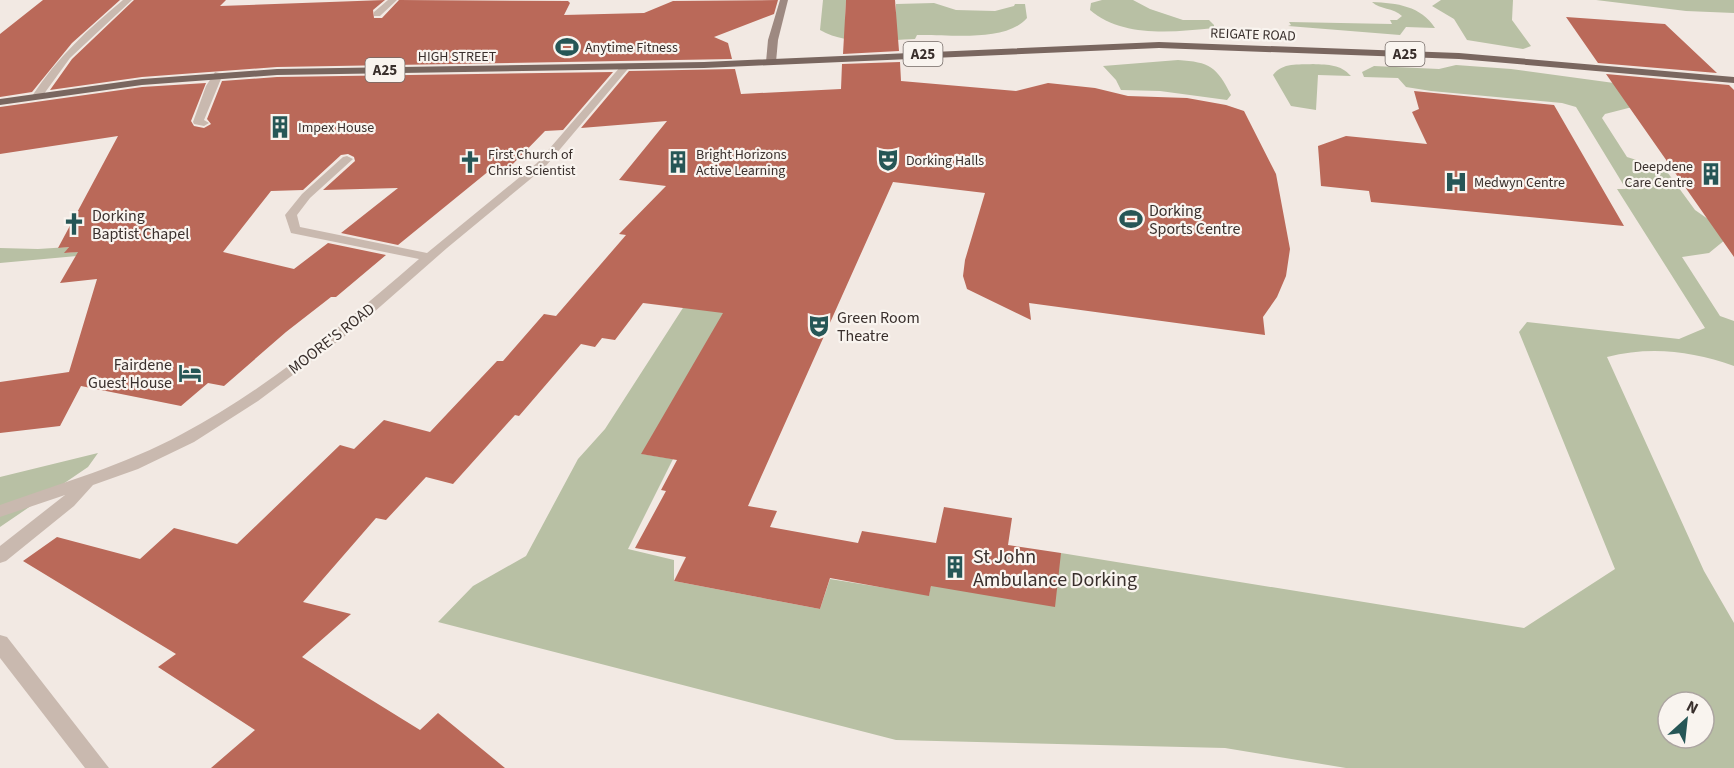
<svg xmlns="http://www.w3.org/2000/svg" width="1734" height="768" font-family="'Source Sans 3',sans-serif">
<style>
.green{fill:#b8c0a4;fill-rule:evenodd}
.building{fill:#ba6959}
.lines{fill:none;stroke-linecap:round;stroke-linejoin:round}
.street{fill:#c9b9af;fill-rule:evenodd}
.secondary{fill:#9d8981;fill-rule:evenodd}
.primary{fill:#79665f;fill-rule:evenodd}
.labels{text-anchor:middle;stroke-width:4.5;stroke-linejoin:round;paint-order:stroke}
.far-street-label{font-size:14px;fill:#392f2c;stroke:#f9f4ef}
.far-poi-label{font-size:14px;fill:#392f2c;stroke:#f9f4ef;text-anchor:start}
.shield{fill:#f9f4ef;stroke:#736a66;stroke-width:1.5}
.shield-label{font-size:15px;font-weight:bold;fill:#392f2c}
.poi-label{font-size:16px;fill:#392f2c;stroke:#f9f4ef;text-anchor:start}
.street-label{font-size:16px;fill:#392f2c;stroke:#f9f4ef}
.near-poi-label{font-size:20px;fill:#392f2c;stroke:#f9f4ef;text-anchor:start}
</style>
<rect width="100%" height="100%" fill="#f2e9e3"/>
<path class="green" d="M823,0H846L845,19H896V4L934,3L956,10L995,11L1014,6L1015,4H1025L1027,18C1006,43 947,34 917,35L915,39C883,40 848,46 820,30Z
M1102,0H1133L1150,9L1183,20H1209L1214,25V28C1174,32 1122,38 1090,10L1091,3Z
M1441,0H1513L1512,20L1531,46L1523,49L1467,40L1454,19L1432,6Z
M1596,0H1734V13L1686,11Z
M1372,2C1397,3 1421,6 1435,28L1406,27L1400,35L1288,26L1291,25L1289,22L1392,24L1390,20H1397L1402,16C1393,7 1380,10 1372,2Z
M1178,60C1210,62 1217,67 1231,95L1227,100L1160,91L1121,90L1116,80L1103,66Z
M1313,64C1329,65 1340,64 1351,76L1318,75L1316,110L1291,106L1273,75C1283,62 1298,65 1313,64Z
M1456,65L1511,69L1614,83L1644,104L1605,114L1602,118L1627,157L1665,169L1695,210L1731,235L1709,253L1682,257L1720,316L1734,321V366C1691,351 1651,346 1607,357L1704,571L1734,623V768H1346L1225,748L896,740L438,622L473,586L526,556L578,459L605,429L755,196L766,241L642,454L673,459L628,549L674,560V581L820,609L830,579L929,595L931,586L1061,553L1524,628L1615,569L1519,332L1527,322L1679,339L1705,328L1617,189H1626L1576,107L1562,103L1431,91L1406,87L1398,78L1364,77L1362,72L1374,66L1439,69ZM1668,702H1704V738H1668Z
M69,247L65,253L105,249L77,256L0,263V248L38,249Z
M98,453L88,467L0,527V477Z"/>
<path class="building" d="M43,0H120L72,43L32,92L0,97V34Z
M134,0H226L220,6L385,0L373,10L374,18H382L399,0L568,1L570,3L564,15L644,13L673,1L778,0L774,14L714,37L728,43L732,59L277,67L142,77L50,90L72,59Z
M846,0H895L899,51L843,54Z
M1566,17L1665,24L1717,73L1598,63Z
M900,62L901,81L1016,91L1048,83L1095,88L1128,96L1187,98L1226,105L1244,111L1276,174L1290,249L1286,276L1277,297L1263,317L1265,335L1029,303L1031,320L967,289L963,276L965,260L985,193L893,182L748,506L777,511L770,527L858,543L862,531L936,543L944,507L1012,518L1008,545L1061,553L1055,607L931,586L929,596L830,578L820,609L674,581L686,557L635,548L666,491L661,490L677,460L641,454L723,313L643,303L615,340L602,338L595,347L581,344L519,416L515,415L453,484L426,477L386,520L376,518L303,602L351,614L302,657L420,730L438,713L505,768H211L255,730L158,667L176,654L23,561L57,537L140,559L174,528L237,544L340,445L354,449L384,420L430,432L497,361H503L544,314L556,316L626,235L619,234L666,186L619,180L667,121L581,128L629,71L735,69L741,94L841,89L842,64Z
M613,72L563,130L545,131L508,169L495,166L398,245L341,233L398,188L323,190L355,161L354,157L348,154L341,155L303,190L271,191L223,252L294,269L328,243L386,255L336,297H331L286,332L224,386L208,383L181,406L81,386L60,426L0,433V382L69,372L97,279L60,283L78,252L64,253L69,247L58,248L118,136L0,154V107L142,87L206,83L191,121L194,126L204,128L211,124L207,119L222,81L277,77Z
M1606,74L1729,85L1734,90V257Z
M1414,91L1554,105L1624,226L1371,202L1369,191L1321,186L1318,146L1346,136L1427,144L1412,112L1419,109Z"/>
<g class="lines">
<path class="street" d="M123,0H132L70,58L41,98H33L32,96C57,58 88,29 123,0Z
M388,0H397L380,16H374V12Z
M624,65L629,68L627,70L545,167L447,248L357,327L258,401L194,442L138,469L93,485L74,506L6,561L0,563V546L65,495L0,517V505C61,483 125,465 182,434C269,388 345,323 419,259L291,233L285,215L302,194L343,157L347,156L353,159L310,198L297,215L300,227L427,253L537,163L621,66Z
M215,72L223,74L204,120L209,123L204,126L194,124L193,122L206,86Z
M0,635L7,637L109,768H85L0,658Z"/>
<path class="secondary" d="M780,0H788L778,40L776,62L771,65L766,62L768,40Z"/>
<path class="primary" d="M1159,42L1459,53L1734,77V83L1459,59L1159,48L704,68L277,75L142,85L0,105V99L142,79L277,69L704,62Z"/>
</g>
<defs>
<g id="stadium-bare" transform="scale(1.8)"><path d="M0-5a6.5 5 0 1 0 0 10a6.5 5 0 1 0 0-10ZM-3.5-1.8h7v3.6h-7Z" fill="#265656" stroke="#f9f4ef" stroke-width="2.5" paint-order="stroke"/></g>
<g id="building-bare" transform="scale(1.8)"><path d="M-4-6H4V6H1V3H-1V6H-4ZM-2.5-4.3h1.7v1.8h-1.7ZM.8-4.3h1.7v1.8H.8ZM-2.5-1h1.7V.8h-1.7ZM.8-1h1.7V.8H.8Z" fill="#265656" stroke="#f9f4ef" stroke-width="2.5" paint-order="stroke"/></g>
<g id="theatre-bare" transform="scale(1.8)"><path d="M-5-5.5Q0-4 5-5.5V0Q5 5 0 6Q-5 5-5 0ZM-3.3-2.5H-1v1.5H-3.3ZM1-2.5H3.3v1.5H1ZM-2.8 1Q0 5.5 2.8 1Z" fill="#265656" stroke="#f9f4ef" stroke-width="2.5" paint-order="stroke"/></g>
<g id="church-bare" transform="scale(1.8)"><path d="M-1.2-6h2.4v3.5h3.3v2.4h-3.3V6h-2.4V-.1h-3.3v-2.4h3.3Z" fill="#265656" stroke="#f9f4ef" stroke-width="2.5" paint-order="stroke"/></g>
<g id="hospital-bare" transform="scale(1.8)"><path d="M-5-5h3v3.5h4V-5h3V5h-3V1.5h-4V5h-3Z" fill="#265656" stroke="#f9f4ef" stroke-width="2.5" paint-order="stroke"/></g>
<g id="hotel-bare" transform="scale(1.8)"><path d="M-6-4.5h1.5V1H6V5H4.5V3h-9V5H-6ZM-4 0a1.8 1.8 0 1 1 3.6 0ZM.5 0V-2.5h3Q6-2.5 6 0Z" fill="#265656" stroke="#f9f4ef" stroke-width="2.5" paint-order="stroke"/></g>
</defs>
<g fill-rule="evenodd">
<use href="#stadium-bare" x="567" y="47"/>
<use href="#building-bare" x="280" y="127"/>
<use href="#theatre-bare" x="888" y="160"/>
<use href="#church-bare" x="470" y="162"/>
<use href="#building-bare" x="678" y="162"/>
<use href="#building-bare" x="1711" y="174"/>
<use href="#hospital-bare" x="1456" y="182"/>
<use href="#stadium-bare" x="1131" y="219"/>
<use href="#church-bare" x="74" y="224"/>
<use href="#theatre-bare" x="819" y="326"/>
<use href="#hotel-bare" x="190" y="373"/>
<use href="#building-bare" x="955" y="567"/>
</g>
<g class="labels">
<g class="far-street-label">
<text transform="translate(1253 34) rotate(2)" y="5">REIGATE ROAD</text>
<text x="457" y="61">HIGH STREET</text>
</g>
<g class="far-poi-label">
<text x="585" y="52">Anytime Fitness</text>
<text x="298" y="132">Impex House</text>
<text x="488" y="159">First Church of<tspan x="488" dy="16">Christ Scientist</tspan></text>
<text x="696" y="159">Bright Horizons<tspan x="696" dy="16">Active Learning</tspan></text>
<text x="906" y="165">Dorking Halls</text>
<text x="1693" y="171" text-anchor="end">Deepdene<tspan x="1693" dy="16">Care Centre</tspan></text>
<text x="1474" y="187">Medwyn Centre</text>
</g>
<g class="shield">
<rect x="903.5" y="42" width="39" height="24" rx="4.5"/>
<rect x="1385.5" y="42" width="39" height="24" rx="4.5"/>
<rect x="365.5" y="58" width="39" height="24" rx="4.5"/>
</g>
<g class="shield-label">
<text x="923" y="59">A25</text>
<text x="1405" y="59">A25</text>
<text x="385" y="75">A25</text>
</g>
<g class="poi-label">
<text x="1149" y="216">Dorking<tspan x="1149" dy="18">Sports Centre</tspan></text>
<text x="92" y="221">Dorking<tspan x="92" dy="18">Baptist Chapel</tspan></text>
<text x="837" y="323">Green Room<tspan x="837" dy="18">Theatre</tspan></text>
<text x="172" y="370" text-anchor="end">Fairdene<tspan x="172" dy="18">Guest House</tspan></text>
</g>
<g class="street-label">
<text transform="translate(331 338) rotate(-38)" y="6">MOORE'S ROAD</text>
</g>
<g class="near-poi-label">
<text x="973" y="563">St John<tspan x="973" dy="23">Ambulance Dorking</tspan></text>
</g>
</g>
<g transform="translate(1686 720) rotate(27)"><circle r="28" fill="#f9f4ef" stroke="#aca5a1" stroke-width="1.5"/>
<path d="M0-4.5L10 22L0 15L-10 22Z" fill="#265656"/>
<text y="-9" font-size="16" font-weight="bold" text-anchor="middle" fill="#392f2c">N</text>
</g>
</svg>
